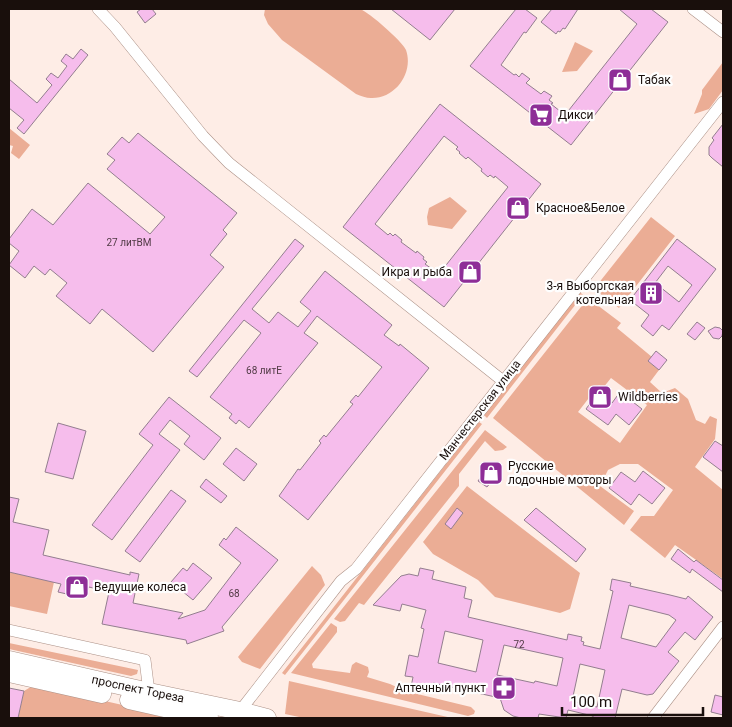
<svg xmlns="http://www.w3.org/2000/svg" width="732" height="727" font-family="Roboto,sans-serif">
<style>
.green{fill:#ebad95;fill-rule:evenodd}
.building{fill:#f6bdec;stroke:#937e8f;fill-rule:evenodd}
.lines{fill:none;stroke-linecap:round;stroke-linejoin:round}
.minor-casing{stroke:#ac9187;stroke-width:12}
.primary-casing{stroke:#ac9187;stroke-width:19}
.minor{stroke:#fff;stroke-width:11}
.primary{stroke:#fff;stroke-width:18}
.labels{text-anchor:middle;stroke-width:4.5;stroke-linejoin:round;paint-order:stroke}
.number-label{font-size:10px;fill:#503a44}
.poi-label{font-size:12px;fill:#190f0c;stroke:#fefefe;text-anchor:start}
.street-label{font-size:12px;fill:#190f0c;stroke:#fefefe}
</style>
<rect width="100%" height="100%" fill="#feede6"/>
<path class="green" d="M265,9C289,9 313,9 338,9C344,9 355,7 360,9C370,13 402,41 406,50C414,73 395,99 371,98C366,98 361,96 356,94L282,40L268,24L264,15Z
M575,42L593,51L577,71L562,72Z
M723,62V90L709,109L694,114L702,94V90Z
M9,128L30,145L19,159L11,153L13,146L9,145Z
M450,197L467,211L452,229L428,225L427,217L429,208Z
M651,217L675,236L619,308L594,289Z
M580,292L583,295L487,418L484,415Z
M588,298L621,323L617,328L652,357L648,361L659,370L650,382L662,393L675,388L688,399L696,420L705,424L710,416L717,419L715,439L695,467L723,490V579L675,545L665,558L630,530L641,516H654L673,490L638,464H620L608,470L600,486L634,511L624,525L493,418ZM611,378L647,405L620,443L578,412L599,385L603,388Z
M479,422L482,424L285,675L282,673Z
M485,430L507,447L503,450L495,451L485,441L459,474V486L364,605L359,603L345,621L340,622L334,619Z
M467,486L580,573L570,609L560,613L495,597L478,580L433,554L423,542Z
M312,566L321,575L325,585L260,669L242,662L238,657Z
M9,572L54,582L47,614L9,606Z
M331,623L337,627V632L312,664L313,668L350,673L352,665L356,662L368,667L369,672L367,677L390,684L405,691L471,707L475,711L474,714L468,716L291,673Z
M9,643L138,670L137,674L131,676L9,649Z
M289,681L452,718H304L285,714Z
M34,685L180,718H18L24,691Z"/>
<path class="building" d="M141,9H152L156,14L145,23L137,12Z
M391,9H455L430,40Z
M516,9H525L537,18L526,33L524,32L501,65L514,75L516,74L519,77L522,73L530,79L526,83L541,94L544,91L552,96L549,100L553,103L551,104L565,115L637,24L619,9H651L668,22L571,145L470,66Z
M552,9H578L565,29L563,28L560,32L558,31L556,34L541,22Z
M81,49L88,55L24,134L17,128L24,120L9,108V79L37,103L52,85L46,79L51,73L58,78L67,66L61,61L66,54L73,59Z
M440,104L541,184L444,307L343,227ZM444,136L458,147L456,149L460,152L459,153L466,159L468,157L482,169L481,171L488,177L490,175L494,178L495,176L508,187L439,274L425,264L427,262L423,259L424,257L417,251L416,253L401,242L402,240L395,234L393,236L390,233L388,235L375,224Z
M723,124V167L712,158L709,155V147L714,140L712,138Z
M138,133L237,213L223,230L227,234L210,255L224,267L153,352L102,309L90,324L56,296L67,283L50,269L45,275L34,266L25,278L9,265L19,251L9,243V239L32,209L53,225L88,183L150,234L165,217L107,169L115,160L107,154L122,137L129,143Z
M295,239L304,246L252,309L269,323L278,312L298,327L311,311L300,302L325,271L392,325L384,335L399,346L400,344L429,368L308,520L279,496L298,469L300,470L321,443L319,441L324,435L326,437L353,404L350,402L356,395L358,397L382,367L317,316L304,333L318,343L249,428L239,420L236,424L229,418L232,414L210,397L261,333L244,320L197,377L189,371Z
M677,239L716,269L669,330L662,325L653,336L641,326L649,315L630,300ZM668,266L692,285L679,302L655,283Z
M697,322L705,328L695,340L687,334Z
M715,327L720,328L723,331L722,336L719,339L713,338L708,331Z
M656,351L667,360L659,370L648,361Z
M598,392L612,403L620,392L642,409L629,425L616,414L608,425L586,409Z
M169,397L221,438L204,460L184,444L190,436L170,420L159,434L180,450L112,540L92,525L153,445L139,434Z
M58,423L86,431L73,479L45,472Z
M715,441L723,446V472L703,457Z
M236,448L257,464L244,481L223,464Z
M489,466L498,473L487,487L478,481Z
M643,471L665,488L652,504L639,494L631,505L609,488L621,472L635,482Z
M206,479L227,496L221,503L200,487Z
M171,490L186,501L140,562L125,551Z
M9,497L19,499L13,522L49,530L43,555L130,575V572L139,574L133,603L183,613L178,619L205,610L241,563L219,545L224,538L226,540L236,527L278,560L222,627L224,631L187,644L186,640L102,624L109,592L89,587L88,590L83,589L80,597L58,592L61,584L9,572Z
M457,508L463,513L451,529L445,524Z
M536,508L586,549L576,562L524,520Z
M678,549L694,562L696,560L723,580V592L692,569L690,573L671,559Z
M193,563L212,578L193,600L171,582L183,568L187,571Z
M420,568L434,571L432,579L466,587L464,598L472,600L468,617L567,640L568,634L582,637L581,641L584,642L583,645L600,649L613,591L610,590L612,579L631,583L630,586L670,595L686,599L688,596L713,617L695,640L685,632L668,652L679,661L653,694L647,695L622,689L615,718H593V716L568,710L566,718L539,714L538,718H521L513,716L504,710L500,698L433,683L431,691L411,687L413,677L405,676L409,655L418,657L424,629L421,628L426,610L402,604L400,611L373,605L401,576L409,574L418,576ZM629,605L669,615L676,620L656,647L621,638ZM445,631L483,640L476,672L438,663ZM504,645L563,658L557,686L535,681L534,683L497,675ZM580,664L605,670L597,707L572,701Z
M9,688L24,691L18,718H9Z
M715,695L723,697V715L711,712Z"/>
<g class="lines">
<g class="minor-casing">
<path id="minor" d="M98,9L115,27L203,136L229,163L503,381
M693,9L723,32
M9,630L145,660L149,692
M239,716L240,711L341,581L356,569L723,102
M653,718L723,627"/>
</g>
<g class="primary-casing">
<path id="primary" d="M9,660L149,692L240,711L267,718
M9,673L102,694
M129,700L209,718"/>
</g>
<use href="#minor" class="minor"/>
<use href="#primary" class="primary"/>
</g>
<defs>
<g id="shop-square" transform="scale(1.25)"><rect x="-9" y="-9" width="18" height="18" rx="4" fill="#8e2e97" stroke="#fefefe"/><path d="M-5-2.5h2.3a2.7 3.5 0 0 1 5.4 0H5L5.5 6h-11ZM-1.5-2.5h3a1.5 2.3 0 0 0-3 0Z" fill="#fff"/></g>
<g id="supermarket-square" transform="scale(1.25)"><rect x="-9" y="-9" width="18" height="18" rx="4" fill="#8e2e97" stroke="#fefefe"/><path d="M-6-5.5h2.5l.6 2H6L4.5 2H-2.5L-4.4-4H-6ZM-1.5 3.2a1.3 1.3 0 1 0 .1 0ZM3 3.2a1.3 1.3 0 1 0 .1 0Z" fill="#fff"/></g>
<g id="building-square" transform="scale(1.25)"><rect x="-9" y="-9" width="18" height="18" rx="4" fill="#8e2e97" stroke="#fefefe"/><path d="M-4-6H4V6H1V3H-1V6H-4ZM-2.5-4.3h1.7v1.8h-1.7ZM.8-4.3h1.7v1.8H.8ZM-2.5-1h1.7V.8h-1.7ZM.8-1h1.7V.8H.8Z" fill="#fff"/></g>
<g id="pharmacy-square" transform="scale(1.25)"><rect x="-9" y="-9" width="18" height="18" rx="4" fill="#8e2e97" stroke="#fefefe"/><path d="M-2-6h4v4h4v4h-4v4h-4v-4h-4v-4h4Z" fill="#fff"/></g>
</defs>
<g fill-rule="evenodd">
<use href="#shop-square" x="620" y="80"/>
<use href="#supermarket-square" x="541" y="115"/>
<use href="#shop-square" x="518" y="208"/>
<use href="#shop-square" x="470" y="272"/>
<use href="#building-square" x="651" y="293"/>
<use href="#shop-square" x="600" y="397"/>
<use href="#shop-square" x="491" y="473"/>
<use href="#shop-square" x="77" y="587"/>
<use href="#pharmacy-square" x="504" y="688"/>
</g>
<g class="labels">
<g class="number-label">
<text x="129" y="246">27 литВМ</text>
<text x="264" y="374">68 литЕ</text>
<text x="234" y="597">68</text>
<text x="519" y="648">72</text>
</g>
<g class="poi-label">
<text x="638" y="84">Табак</text>
<text x="558" y="119">Дикси</text>
<text x="536" y="212">Красное&amp;Белое</text>
<text x="452" y="276" text-anchor="end">Икра и рыба</text>
<text x="634" y="290" text-anchor="end">3-я Выборгская<tspan x="634" dy="14">котельная</tspan></text>
<text x="618" y="401">Wildberries</text>
<text x="508" y="470">Русские<tspan x="508" dy="14">лодочные моторы</tspan></text>
<text x="94" y="591">Ведущие колеса</text>
<text x="486" y="692" text-anchor="end">Аптечный пункт</text>
</g>
<g class="street-label">
<text transform="translate(480 410) rotate(-52)" y="4">Манчестерская улица</text>
<text transform="translate(138 689) rotate(12)" y="4">проспект Тореза</text>
</g>
</g>
<rect width="732" height="727" fill="none" stroke="#190f0c" stroke-width="20"/>
<path d="M562 707v8h141v-8" fill="none" stroke="#190f0c" stroke-width="2.5"/>
<text x="570" y="707" font-size="15" fill="#190f0c" stroke="#fefefe" stroke-width="4" paint-order="stroke">100 m</text>
</svg>
